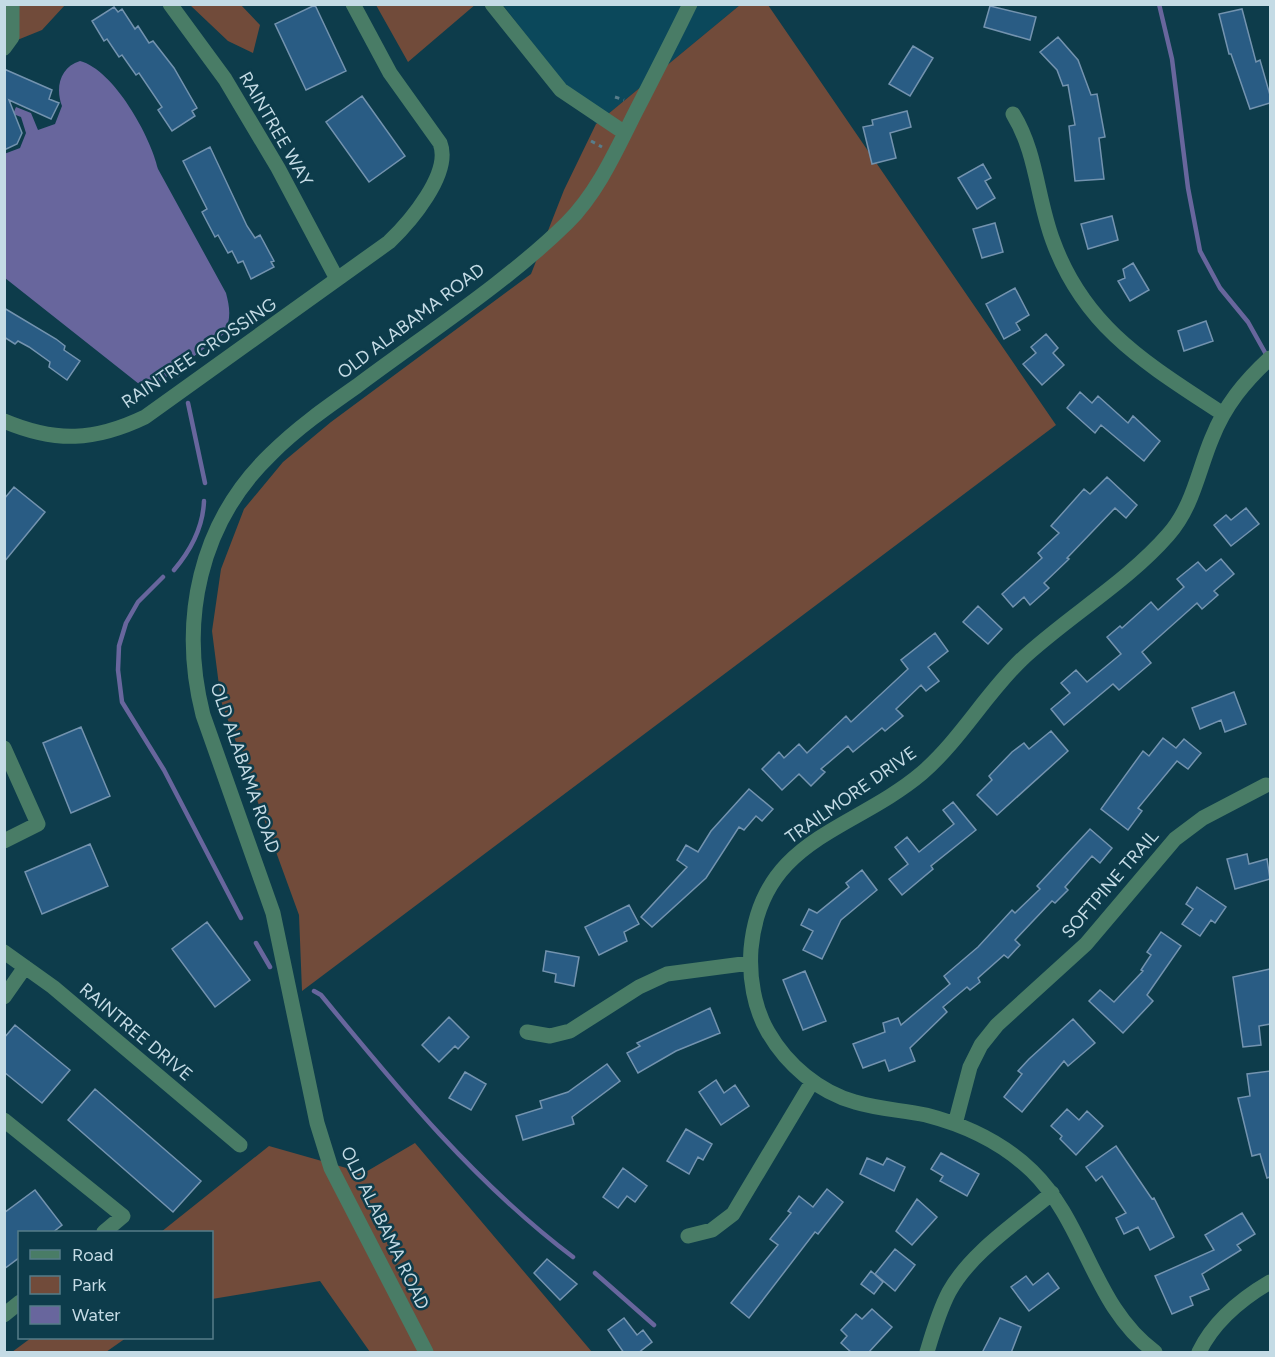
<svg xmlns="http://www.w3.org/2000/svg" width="1275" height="1357" font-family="Figtree,sans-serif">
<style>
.built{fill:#0b485b}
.green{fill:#714b3a}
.water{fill:#68669d}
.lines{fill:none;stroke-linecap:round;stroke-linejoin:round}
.stream{stroke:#68669d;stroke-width:4.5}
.building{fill:#295c84;stroke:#7393af;stroke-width:1.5}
.path{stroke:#587d8a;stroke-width:3;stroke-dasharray:4.5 4.5;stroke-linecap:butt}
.minor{stroke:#497c66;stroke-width:15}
.labels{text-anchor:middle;stroke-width:5;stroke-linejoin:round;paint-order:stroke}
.street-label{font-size:18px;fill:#c4dbe5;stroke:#0d3c4b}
</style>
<rect width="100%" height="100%" fill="#0d3c4b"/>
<path class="built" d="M503,5H740L596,124Z"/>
<path class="green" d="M476,4L408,62L376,5V4Z
M5,5H65L42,30L5,45Z
M190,5H241L260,25L253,53L228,41Z
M740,5H768L1056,425L302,991L299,915L221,701L212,631L221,569L244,509L283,462L331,422L531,274L564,190L596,124Z
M415,1143L592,1352H370L320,1281L212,1299V1232H161L269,1146L364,1173Z
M31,1338H126L106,1352H12Z"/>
<path class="water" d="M80,61C114,70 151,137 158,169L226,293C230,308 231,318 225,333L154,386L139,384L5,278L4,154L20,148L26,133L21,117L13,114L16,107L31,113L38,130L55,124L62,106C55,88 60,67 80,61Z"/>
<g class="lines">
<path class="stream" d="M1159,4L1172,59L1188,188L1200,251L1220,288L1248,322L1267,356
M176,370L178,375
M188,403L205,483
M174,570C191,550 203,528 204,501
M163,577L138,602L126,623L119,646L118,670L122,702L164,770L241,918
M256,943L270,967
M314,991L321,995C398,1089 476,1184 573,1257
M595,1273L654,1325"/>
</g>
<path class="building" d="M315,5L346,71L306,90L275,24Z
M990,6L1036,17L1030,40L984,27Z
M114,7L118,12L122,9L135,29L138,26L149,43L153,41L174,68L197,108L192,111L195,116L172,131L158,110L162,107L139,73L136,75L122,55L119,57L107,39L104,41L92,21Z
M1242,9L1256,62L1260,60L1270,95V103L1250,109L1231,54H1229L1219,14Z
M1058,37L1078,60L1091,95L1097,94L1105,137L1099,138L1104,179L1075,181L1069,126L1075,125L1068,85L1063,86L1057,70L1040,52Z
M913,46L933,58L910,96L889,84Z
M4,69L52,90L49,99L59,103L51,119L9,100L22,133L17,144L4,150Z
M362,96L405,156L369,182L326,122Z
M907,111L911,127L890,133L896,158L872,164L863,127L873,125L872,120Z
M210,147L247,226L255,238L260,235L274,261L271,262L274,267L251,279L243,261L238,263L232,251L228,253L218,235L215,237L202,212L207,209L183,161Z
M983,164L991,178L985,181L995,198L977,209L958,178Z
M1112,216L1118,240L1088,249L1081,224Z
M995,223L1003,252L982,258L973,229Z
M1133,263L1149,290L1130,301L1118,281L1125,278L1123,269Z
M1015,288L1029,315L1016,323L1020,330L1004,339L986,304Z
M4,308L56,339L65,346L64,350L80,361L67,380L49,367L50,362L29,347L18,341L15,344L4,337Z
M1206,321L1213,341L1184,351L1178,331Z
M1046,334L1058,348L1053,353L1064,365L1042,385L1023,364L1036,353L1031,347Z
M1080,392L1092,403L1098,396L1128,423L1133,416L1160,441L1144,461L1101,425L1095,433L1067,408Z
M1107,477L1137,505L1126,518L1115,508L1067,558L1069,559L1044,583L1049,588L1030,605L1024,597L1013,607L1002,594L1042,558L1038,553L1059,533L1051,526L1084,489L1090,494Z
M14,487L45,512L4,562V499Z
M1246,508L1259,524L1231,546L1214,525L1226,515L1231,520Z
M1221,559L1234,574L1214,591L1218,595L1202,609L1197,603L1142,652L1151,663L1119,690L1113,684L1064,725L1051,709L1070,693L1061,683L1076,670L1087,682L1121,654L1107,637L1120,626L1122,628L1151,602L1158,610L1184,587L1177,579L1198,562L1206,571Z
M978,606L1002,629L988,644L963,622Z
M935,633L948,651L928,667L939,681L926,691L921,685L896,709L903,716L885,731L882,728L853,752L848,746L821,769L825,772L811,786L799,774L782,790L762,769L779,752L784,758L799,744L807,753L846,716L851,722L908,669L901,660Z
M1234,692L1246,724L1225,732L1221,720L1200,729L1192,708Z
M81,727L110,796L71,813L43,743Z
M1051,731L1068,751L997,815L977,795L992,780L989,776L1012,752L1024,743L1029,749Z
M1163,738L1176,748L1184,739L1201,753L1188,769L1177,761L1138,808L1142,811L1128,830L1101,809L1143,751L1149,756Z
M749,789L773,809L762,821L756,816L744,830L739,827L706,878L652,927L641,917L687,867L677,860L686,845L698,852L711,831Z
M953,802L976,830L931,866L933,869L902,895L889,879L908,864L895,847L907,837L919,852L954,824L943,810Z
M1090,829L1112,848L1100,863L1092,856L1065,887L1068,890L1055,903L1052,901L1015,940L1020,945L1008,958L1004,955L978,978L980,982L970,990L967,987L943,1007L947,1012L910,1048L915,1061L889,1071L885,1060L863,1068L853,1044L885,1032L883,1023L898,1018L901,1025L950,984L944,976L978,947L1012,910L1015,913L1040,889L1037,886Z
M90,844L108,886L42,914L25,872Z
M1247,854L1249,864L1267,859L1270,879L1235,889L1227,859Z
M862,870L877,890L841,920L822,959L803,950L813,931L801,925L809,909L817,913L849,887L846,883Z
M1197,887L1226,907L1215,923L1211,920L1200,936L1182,924L1193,909L1186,904Z
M629,905L639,924L624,932L627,941L599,955L585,927Z
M207,922L250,980L215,1007L172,949Z
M1161,932L1181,946L1147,995L1153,1001L1123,1033L1089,1001L1100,990L1114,1002L1143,971L1141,970L1151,955L1147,952Z
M546,951L579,957L574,986L555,982L556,974L543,971Z
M1270,969V1024L1259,1026L1261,1045L1243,1047L1233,977Z
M805,971L826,1021L803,1030L783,980Z
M710,1008L720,1033L676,1051L638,1073L627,1053L640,1046L637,1043Z
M449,1017L469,1037L458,1049L455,1046L439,1062L422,1045Z
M1073,1019L1095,1043L1068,1066L1064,1061L1022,1112L1004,1097L1022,1074L1018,1071L1029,1059Z
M15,1025L70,1070L42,1103L4,1072V1038Z
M607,1064L620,1081L572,1117L574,1124L523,1140L516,1116L542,1108L540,1101L568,1092Z
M1270,1071V1177L1267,1178L1260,1154L1252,1156L1238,1098L1250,1096L1247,1074Z
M465,1072L486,1084L471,1110L449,1098Z
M716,1080L724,1093L735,1085L749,1106L721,1125L699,1092Z
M95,1089L201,1181L173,1212L68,1120Z
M1067,1109L1079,1120L1087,1111L1103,1126L1076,1155L1060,1139L1062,1136L1051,1126Z
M686,1129L712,1144L703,1160L698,1157L689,1174L667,1161Z
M1116,1146L1152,1199L1154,1198L1174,1237L1150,1250L1138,1227L1124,1234L1116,1218L1126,1213L1102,1176L1096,1181L1086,1167Z
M941,1153L979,1174L967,1196L940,1181L943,1176L931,1169Z
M867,1158L883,1165L887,1158L905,1167L894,1191L860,1174Z
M623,1168L647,1186L635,1202L627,1196L618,1208L603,1197Z
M827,1189L843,1202L818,1234L815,1232L749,1318L731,1303L778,1245L770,1239L791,1213L788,1211L799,1196L813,1207Z
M35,1190L62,1225L52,1233H20V1257L4,1269V1213Z
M917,1199L937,1217L912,1245L896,1231Z
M1242,1213L1255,1234L1237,1245L1241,1250L1202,1274L1209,1289L1190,1297L1193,1305L1172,1314L1155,1276L1214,1250L1205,1235Z
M895,1249L915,1265L895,1291L875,1274Z
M547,1259L577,1284L560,1300L534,1273Z
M871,1271L883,1282L874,1294L861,1284Z
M1048,1273L1059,1288L1029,1311L1011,1287L1026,1276L1033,1285Z
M872,1309L892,1327L868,1353H852L841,1343L847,1336L841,1330L856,1314L862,1319Z
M624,1318L637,1335L643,1330L652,1342L638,1353H624L608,1330Z
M1000,1318L1021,1327L1011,1353H982Z"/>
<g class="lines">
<path class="path" d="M615,97L624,100
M591,141L602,147"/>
<path class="minor" d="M170,4L225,79L278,168L337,279
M492,4L561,90L625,133
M4,48L12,37V4
M1013,114C1037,153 1037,199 1053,241C1085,329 1149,365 1223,414
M4,421C56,443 95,441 145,417L389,242C410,222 452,173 440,143L390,73L353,4
M4,748L38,824L4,841
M4,952L53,987L240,1145
M4,997L25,967
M527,1032L550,1036L570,1031L639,987L667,974L750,963
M4,1120L123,1216L104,1232
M955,1124L970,1067L981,1045L997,1025L1086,944L1175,839L1203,818L1266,785
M688,1236L712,1230L733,1214L812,1082
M4,1315L20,1302
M426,1352L331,1168L317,1123L273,913L203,715C179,621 199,523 271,454C297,428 327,407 357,386C425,335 507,282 567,223C597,193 615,153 634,115C653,78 672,41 690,4
M927,1352C933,1332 939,1311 949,1292C971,1252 1018,1222 1052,1193
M1155,1352C1093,1307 1086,1224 1032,1171C1003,1143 965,1125 926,1115C902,1110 878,1109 855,1102C819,1092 787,1065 768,1032C754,1008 749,977 751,949C761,838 852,832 922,773C960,740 985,695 1021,660C1067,617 1127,582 1168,535C1193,507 1198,471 1212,438C1225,405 1245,381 1270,358
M1199,1352C1214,1321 1241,1299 1270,1282"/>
</g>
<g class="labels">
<g class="street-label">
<text transform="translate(276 129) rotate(60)" y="6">RAINTREE WAY</text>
<text transform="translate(411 321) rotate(-37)" y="6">OLD ALABAMA ROAD</text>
<text transform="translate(199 353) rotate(-34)" y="6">RAINTREE CROSSING</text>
<text transform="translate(245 768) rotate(71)" y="6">OLD ALABAMA ROAD</text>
<text transform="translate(851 795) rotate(-35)" y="6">TRAILMORE DRIVE</text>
<text transform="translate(1110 884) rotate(-49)" y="6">SOFTPINE TRAIL</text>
<text transform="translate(136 1032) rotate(40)" y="6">RAINTREE DRIVE</text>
<text transform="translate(385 1228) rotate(64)" y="6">OLD ALABAMA ROAD</text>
</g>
</g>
<rect width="1275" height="1357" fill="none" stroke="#c4dbe5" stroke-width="12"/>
<rect x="18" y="1231" width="195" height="108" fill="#0d3c4b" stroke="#567c89" stroke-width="1.5"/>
<rect x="30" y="1250" width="30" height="9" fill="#497c66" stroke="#567c89" stroke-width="1.5"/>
<text x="72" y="1261" font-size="18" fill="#c4dbe5">Road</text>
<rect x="30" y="1276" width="30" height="18" fill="#714b3a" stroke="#567c89" stroke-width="1.5"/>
<text x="72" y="1291" font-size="18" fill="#c4dbe5">Park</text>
<rect x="30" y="1306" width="30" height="18" fill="#68669d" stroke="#567c89" stroke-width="1.5"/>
<text x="72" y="1321" font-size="18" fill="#c4dbe5">Water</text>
</svg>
